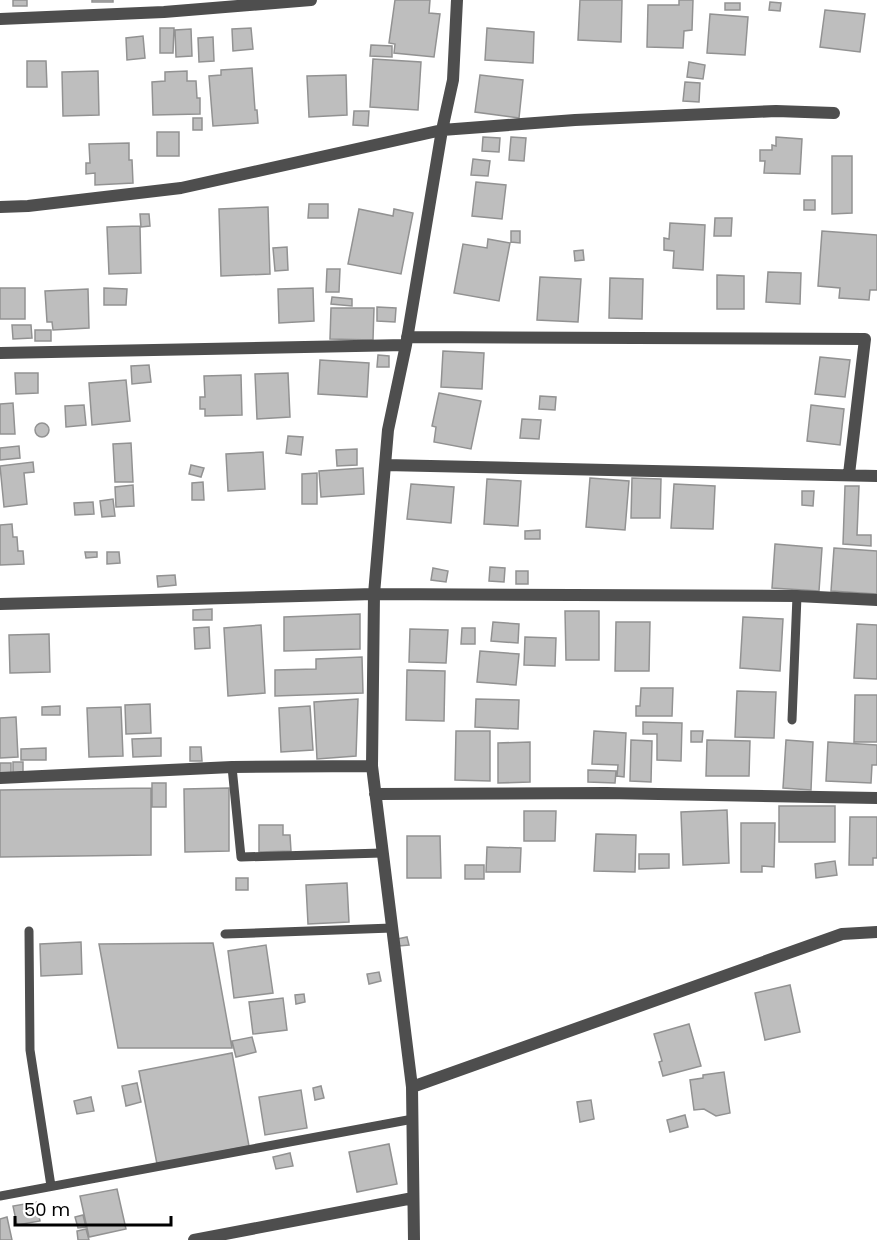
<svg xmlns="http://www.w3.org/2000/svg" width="877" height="1240" font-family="Poppins,sans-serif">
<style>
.building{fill:#bebebe;stroke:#929292;stroke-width:1.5}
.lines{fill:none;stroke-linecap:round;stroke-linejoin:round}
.lane{stroke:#4e4e4e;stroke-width:9}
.street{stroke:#4e4e4e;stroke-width:12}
</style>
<rect width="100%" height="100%" fill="#fff"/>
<path class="building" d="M13,0H27V6H13Z
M92,0H113V2H92Z
M395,0H430L429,13L440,14L434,57L394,53L395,44L389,43Z
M580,0H622L621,42L578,40Z
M679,0H693L692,30L684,31L683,48L647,47L648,5H679Z
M770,2L781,3L780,11L769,10Z
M725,3H740V10H725Z
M825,10L865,14L860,52L820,47Z
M710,14L748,17L745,55L707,53Z
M160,28H174L173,53H160Z
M251,28L253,49L233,51L232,29Z
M487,28L534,32L533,63L485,60Z
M191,29L192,56L176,57L175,30Z
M143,36L145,58L127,60L126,38Z
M213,37L214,61L199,62L198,38Z
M371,45L392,46V57L370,56Z
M373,59L421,62L418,110L370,107Z
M27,61H46L47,87H27Z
M689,62L705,65L703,79L687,77Z
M252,68L255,110H257L258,123L213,126L209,76L221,75V70Z
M98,71L99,115L63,116L62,72Z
M187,71V81H196L197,98H200V114L153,115L152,82L165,81V72Z
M346,75L347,115L309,117L307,76Z
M480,75L523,80L519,118L475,112Z
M685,82L700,83L699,102L683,101Z
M354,111H369L368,126L353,125Z
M193,118H202V130H193Z
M157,132H179V156H157Z
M483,137L500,138L499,152L482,151Z
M511,137L526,138L524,161L509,160Z
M776,137L802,139L800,174L764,173L765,161H760V150H772V145L776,146Z
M129,143V160H132L133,183L95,185V173L86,174V163H90L89,144Z
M832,156H852V213L832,214Z
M473,159L490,161L488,176L471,175Z
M476,182L506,185L502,219L472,216Z
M804,200H815V210H804Z
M309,204H328V218H308Z
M268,207L270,274L221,276L219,209Z
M359,209L393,216L394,209L413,213L401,274L348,264Z
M140,214H149L150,226L141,227Z
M715,218H732L731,236H714Z
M670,223L705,225L703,270L673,268L674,251L664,250V238L669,239Z
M140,226L141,273L109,274L107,227Z
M511,231H520V243L511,242Z
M822,231L877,235V290H870L869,300L839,298L840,288L818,286Z
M488,239L510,243L499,301L454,293L463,244L487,248Z
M287,247L288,270L275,271L273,248Z
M583,250L584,260L575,261L574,251Z
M327,269H340L339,292H326Z
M768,272L801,273L800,304L766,302Z
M717,275L744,276V309H717Z
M540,277L581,279L578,322L537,320Z
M610,278L643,279L642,319L609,318Z
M0,288H25V319H0Z
M104,288L127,289L126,305H104Z
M313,288L314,321L279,323L278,289Z
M88,289L89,328L53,330L52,322H47L45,291Z
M332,297L352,299V306L331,304Z
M377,307L396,308L395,322L377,321Z
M331,308H374L373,340L330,339Z
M12,325H31L32,338L13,339Z
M35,330H51V341H35Z
M443,351L484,353L482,389L441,387Z
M378,355L389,356V367H377Z
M820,357L850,360L845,397L815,394Z
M320,360L369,363L367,397L318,394Z
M149,365L151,382L132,384L131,366Z
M15,373H38V393L16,394Z
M288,373L290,417L257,419L255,374Z
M241,375L242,415L205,416V409H200V397H205L204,376Z
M126,380L130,421L92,425L89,383Z
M439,393L481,401L471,449L434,442L436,427L432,426Z
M540,396L556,397L555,410L539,409Z
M13,403L15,434H0V404Z
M84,405L86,425L66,427L65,406Z
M811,405L844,409L840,445L807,441Z
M522,419L541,420L539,439L520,438Z
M35 430a7 7 0 1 1 14 0a7 7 0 1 1-14 0Z
M288,436L303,437L301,455L286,453Z
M131,443L133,482H115L113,444Z
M19,446L20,458L0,460V448Z
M357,449V465L337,466L336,450Z
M263,452L265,489L228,491L226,454Z
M33,462L34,472L24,473L27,504L4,507L0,466Z
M191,465L204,468L201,477L189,474Z
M363,468L364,494L321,497L319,471Z
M317,473V504H302V474Z
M590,478L629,481L625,530L586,527Z
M632,478L661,479L660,518H631Z
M487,479L521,481L518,526L484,524Z
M203,482L204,500H192V483Z
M411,484L454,487L451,523L407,519Z
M674,484L715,486L713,529L671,528Z
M133,485L134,506L116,507L115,487Z
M845,486H859L857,535H871V546L843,544Z
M802,491H814L813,506L802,505Z
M113,499L115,516L102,517L100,501Z
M93,502L94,514L75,515L74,503Z
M12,524L13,537H17L18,551H23L24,564L0,565V525Z
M540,530V539H525V531Z
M775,544L822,548L819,591L772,588Z
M834,548L877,551V594L831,591Z
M85,552H97V557L86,558Z
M107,552H119L120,563L107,564Z
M490,567L505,568L504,582L489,581Z
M433,568L448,571L446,582L431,580Z
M516,571H528V584H516Z
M175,575L176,585L158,587L157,576Z
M212,609V620H193V610Z
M565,611H599V660H566Z
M360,614V649L284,651V617Z
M743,617L783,619L780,671L740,668Z
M493,622L519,624L518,643L491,641Z
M616,622H650L649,671H615Z
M857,624L877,625V679L854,678Z
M261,625L265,693L228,696L224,628Z
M209,627L210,648L195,649L194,628Z
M462,628H475V644H461Z
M410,629L448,630L446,663L409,662Z
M49,634L50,672L10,673L9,635Z
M525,637L556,638L555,666L524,665Z
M480,651L519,654L516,685L477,682Z
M362,657L363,693L275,696V670L316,669V659Z
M407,670L445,671L444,721L406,720Z
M641,688H673L672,716H636V706H640Z
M737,691L776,692L774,738L735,737Z
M855,695H877V742H854Z
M358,699L356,756L317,759L314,702Z
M476,699L519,700L518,729L475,727Z
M150,704L151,733L126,734L125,705Z
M60,706V715H42V707Z
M310,706L313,750L281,752L279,708Z
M121,707L123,756L89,757L87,708Z
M16,717L18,757L0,758V718Z
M643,722L682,723L681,761L657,760V734H643Z
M456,731H490V781L455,780Z
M594,731L626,733L624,777L617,776L618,765L592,764Z
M691,731H703L702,742H691Z
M161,738V756L133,757L132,739Z
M631,740L652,741L651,782L630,781Z
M707,740L750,741L749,776H706Z
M786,740L813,742L811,790L783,788Z
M530,742V782L498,783V743Z
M828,742L877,745V765H872L871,783L826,781Z
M190,747H201L202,761H190Z
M46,748V760H21V749Z
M13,762H23V774H13Z
M0,763H11V773H0Z
M588,770L616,771L615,783L588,782Z
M152,783H166V807H152Z
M151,788V855L0,857V790Z
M229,788V851L185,852L184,789Z
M779,806H835V842H779Z
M727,810L729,863L683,865L681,812Z
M524,811H556L555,841H524Z
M850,817H877V858H873V865H849Z
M741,823H775L774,867L762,866V872H741Z
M259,825H283V835H290L291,851L259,852Z
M596,834L636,835L635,872L594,871Z
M407,836H440L441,878H407Z
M487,847L521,848L520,872H486Z
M639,854H669V868L639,869Z
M835,861L837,875L816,878L815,864Z
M465,865H484V879H465Z
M236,878H248V890H236Z
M347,883L349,922L308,924L306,885Z
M407,937L409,945L399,946L397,939Z
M81,942L82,974L41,976L40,944Z
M213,943L232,1048H118L99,944Z
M266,945L273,993L234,998L228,951Z
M379,972L381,981L369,984L367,974Z
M790,985L800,1032L765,1040L755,993Z
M304,994L305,1002L296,1004L295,995Z
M283,998L287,1030L253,1034L249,1002Z
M689,1024L701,1066L663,1076L659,1062L662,1061L654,1034Z
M252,1037L256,1052L236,1057L232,1041Z
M232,1053L249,1146L157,1164L139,1071Z
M724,1072L730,1113L716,1116L704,1109L694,1110L690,1080L703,1078V1075Z
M137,1083L141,1102L126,1106L122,1086Z
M321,1086L324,1098L315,1100L313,1088Z
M301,1090L307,1128L265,1135L259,1097Z
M91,1097L94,1111L77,1114L74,1101Z
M591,1100L594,1119L580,1122L577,1102Z
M685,1115L688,1127L670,1132L667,1120Z
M389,1144L397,1184L357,1192L349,1152Z
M290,1153L293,1166L276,1169L273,1157Z
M117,1189L126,1229L89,1237L80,1196Z
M36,1202L40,1221L17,1225L13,1206Z
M83,1215L86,1227L78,1228L75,1217Z
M7,1217L12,1240H0V1219Z
M86,1229L89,1240H78L77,1231Z"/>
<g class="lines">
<path class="lane" d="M792,720L797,596
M232,767L241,857L382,853
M29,931L30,1050L51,1186
M225,934L392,928
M0,1196L413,1119"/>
<path class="street" d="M0,19L164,12L311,0
M0,207L28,206L181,188L442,130L575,120L776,111L834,113
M407,337L865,339L849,474
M0,353L406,345
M385,465L877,476
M0,604L374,594L797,596L877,600
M0,778L232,767L372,766
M375,794L606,793L877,798
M412,1087L842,934L877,932
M194,1240L413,1198
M414,1240L412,1087L372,766L374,594L388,430L406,345L442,130L453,80L457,0"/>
</g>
<path d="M15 1216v9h156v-9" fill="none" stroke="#000000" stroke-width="3"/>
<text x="24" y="1216" font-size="18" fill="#000000" stroke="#ffffff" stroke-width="4.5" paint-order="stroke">50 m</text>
</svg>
